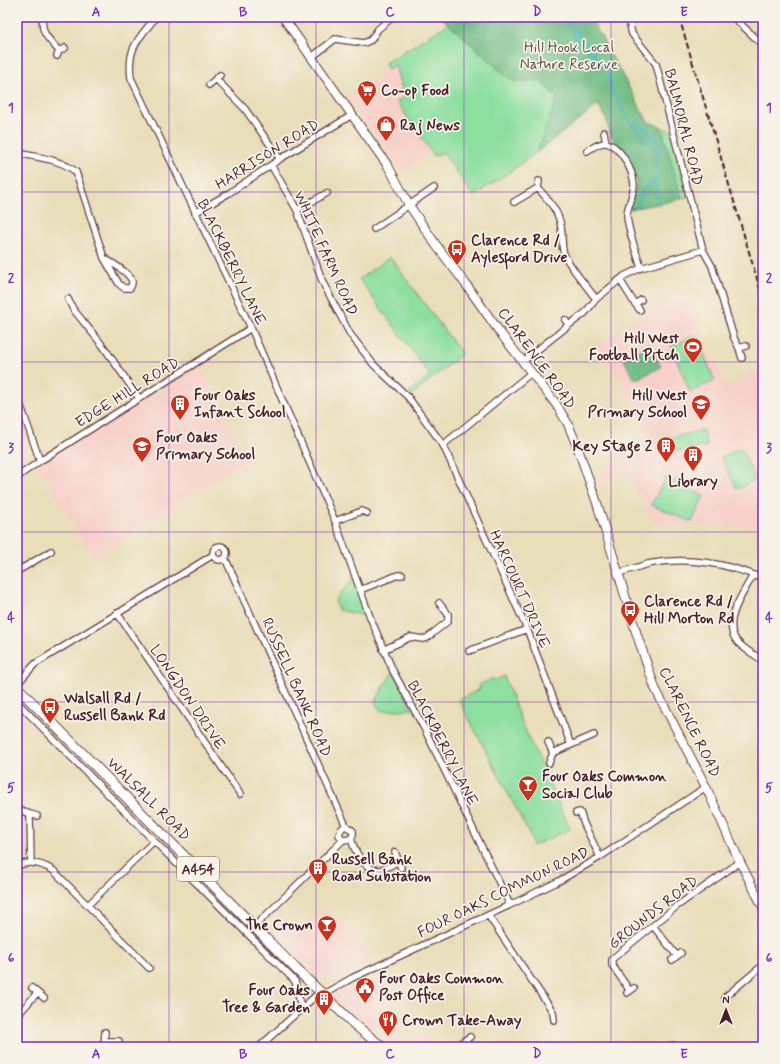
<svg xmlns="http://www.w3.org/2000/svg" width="780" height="1064" font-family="Mynerve,sans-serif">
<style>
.built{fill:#f7d0c9}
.green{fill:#8ddfa0;stroke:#6c7f66}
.forest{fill:#72be86;stroke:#5e6e58}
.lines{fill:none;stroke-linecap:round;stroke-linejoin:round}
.stream{stroke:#4ab5c6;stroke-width:2}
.street-casing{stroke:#623c40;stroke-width:8}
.secondary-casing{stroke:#623c40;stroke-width:10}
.primary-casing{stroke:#623c40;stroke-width:11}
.street{stroke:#fff;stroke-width:5.5}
.secondary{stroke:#fff;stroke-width:8}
.primary{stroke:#fff;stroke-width:9}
.rail{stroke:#4a1f2b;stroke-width:2;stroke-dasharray:6 3;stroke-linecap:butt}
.grid{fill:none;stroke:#7b2cbf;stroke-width:1;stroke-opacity:0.55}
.labels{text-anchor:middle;stroke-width:3.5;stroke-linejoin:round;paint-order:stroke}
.shield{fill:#f7f3e8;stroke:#7e5f64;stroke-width:1}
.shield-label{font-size:14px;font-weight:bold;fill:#4a1f2b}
.park-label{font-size:15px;fill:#5b4f48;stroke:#f7f3e8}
.poi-label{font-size:15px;font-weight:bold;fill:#4a1f2b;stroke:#f7f3e8;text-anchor:start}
.street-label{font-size:15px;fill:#4a1f2b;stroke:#f7f3e8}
.neatline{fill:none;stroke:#7b2cbf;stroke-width:1.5}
.grid-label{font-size:13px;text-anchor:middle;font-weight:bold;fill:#7b2cbf}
</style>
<rect width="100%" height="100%" fill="#f7f3e8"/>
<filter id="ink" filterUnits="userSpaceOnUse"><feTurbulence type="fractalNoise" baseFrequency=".025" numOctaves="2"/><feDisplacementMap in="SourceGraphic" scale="8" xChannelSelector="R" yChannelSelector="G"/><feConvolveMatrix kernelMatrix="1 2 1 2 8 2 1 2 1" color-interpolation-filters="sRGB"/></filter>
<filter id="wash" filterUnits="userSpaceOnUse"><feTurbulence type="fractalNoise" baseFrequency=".012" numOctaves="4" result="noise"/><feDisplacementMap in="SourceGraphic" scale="16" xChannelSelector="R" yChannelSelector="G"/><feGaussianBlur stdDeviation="0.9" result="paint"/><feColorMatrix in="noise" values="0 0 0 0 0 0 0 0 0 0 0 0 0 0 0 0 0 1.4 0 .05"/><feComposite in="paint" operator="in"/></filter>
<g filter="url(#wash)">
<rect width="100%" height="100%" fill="#e9deba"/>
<path class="built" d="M395,64L400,83L405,96L397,103L431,152L401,173L367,123L364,124L346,97Z
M683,291L726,388L763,366V530L758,527L659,525L645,510L626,470L597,485L595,477L646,440L627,391L596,345Z
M200,366L246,460L93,558L38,466Z
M323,906L360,939L371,964L338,979L316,975L270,928L272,920L278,914L296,933Z
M375,975L398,1010L397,1012L403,1021L398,1029L402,1033L408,1042L423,1033L440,1047H389L366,1030L332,998L334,995L339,991Z"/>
<path class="green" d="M441,17H590L648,122L671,131L687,197L630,209L637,183L624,151L611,136L605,116L598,104C558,136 517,169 473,196L443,152L434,156L397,102L405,96L400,83L395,65L388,69L385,63L448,24Z
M390,257L462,354L412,395L409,393L430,375L359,279Z
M696,335L715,381L690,392L671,346Z
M703,430L707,446L679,451L673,446L671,448L664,442V439Z
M741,448L756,480L737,489L721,457Z
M666,478L675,482L677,478L691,485L690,489L704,496L692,522L651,505Z
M355,577L370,617L338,610L335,600Z
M393,671L413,709L381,711L375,702Z
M504,676L521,721L570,829L533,846L531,837L459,700L480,689L479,685L493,678L494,681Z"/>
<path class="forest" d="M441,17H590L648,122L661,126L682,199L630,209L637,183L624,151L611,136L606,118L599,104L537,152L557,98L541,81H512Z
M649,344L661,367L635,380L624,360Z"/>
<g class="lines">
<path class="stream" d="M561,17L577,32L580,37L594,48L596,61L608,72L609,74L607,78L612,82L610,89L618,98L620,107L640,135L652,147L656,148L657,173L656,178L654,180L645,187L636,208
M575,30L573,32L580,46H584L585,49L595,53
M632,124L636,121L638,122L657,140L659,146L666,147
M654,180L660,206"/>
</g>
</g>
<g filter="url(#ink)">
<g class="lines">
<g class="street-casing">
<path id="street" d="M43,17C40,33 49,39 59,51
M156,17C138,39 127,48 131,78L251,328L335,521L370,617L393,671L424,728L510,905
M628,17L632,34L656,64L703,250L712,266L734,338L739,348
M733,17L763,45
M57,56L59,51L65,48
M312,57L335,39L364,43L371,40L378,29L389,20L387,17
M216,79L245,109L280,159
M209,85L220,75
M604,132L606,143
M587,151C592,148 599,142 606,143C620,145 633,171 634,184C634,193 628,205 627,214C627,229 637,253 641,268
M17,153C36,157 61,159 76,172L104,258L119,284L124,288H130C132,285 133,282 131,279C127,271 112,263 104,258
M271,165L297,210L323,283L350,334L374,365L408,397L443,445L531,373
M538,188C548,200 559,211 561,227C563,236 561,246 564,254C569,266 588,288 596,299
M514,202L538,188L539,181
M297,210L327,193
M195,213L229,193L280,159L352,115
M374,229L434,188
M620,280L635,304
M68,299L73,309L103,346L139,398
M640,310L635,304L641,300
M569,325L585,313L596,299L624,276L641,268L703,250
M742,358L739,348L746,346
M522,362L569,325L565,320
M17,395L40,461
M443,445L527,629L571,745L553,753L549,763
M17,477L40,461L251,328
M335,521L362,511L367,513
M213 553a7 7 0 1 1 14 0a7 7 0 1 1-14 0Z
M225,558L346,826
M17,564L21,569L51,551
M619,573C628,570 638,567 648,564C686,556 728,563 763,579
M753,575C744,593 722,620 736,640C742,649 755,654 763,661
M360,590L398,575H402
M117,613L240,794
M383,650L411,637L422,639L427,638L448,621V614L439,603
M469,651L527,629
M17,684L35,664L213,555
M17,702L154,841L295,981L300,1003L303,1008
M548,742L553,753
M571,745L594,735
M17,809L30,814L31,863
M576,813L580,812L584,824L600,857
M30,814L37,816
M351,838C354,850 363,869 378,870C385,870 393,864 398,861
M395,852L401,868
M17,866C30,860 43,864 54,871L149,968
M88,905L154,841
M488,915L553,1012L554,1020
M255,926L343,840C349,840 354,838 353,831L349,828L346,826C341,828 340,830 339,835L343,840
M653,926L677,956
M672,960L681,953
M32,988L44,998
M630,991L612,965V959L677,906L740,862
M627,993L634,988
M324,994L352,978L510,905L559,881L600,857L706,787
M725,997L763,965
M17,1016L37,993
M104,1041H119
M104,1047L105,1032
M259,1047L321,991
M459,1047L462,1042L470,1037
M667,1047L673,1045L677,1047"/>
</g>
<g class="secondary-casing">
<path id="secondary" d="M283,17L388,166L409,205L436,245L465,283L501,334L556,404L568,424L577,446L597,503L637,635L655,688L706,787L740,862L763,907"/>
</g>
<g class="primary-casing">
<path id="primary" d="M17,687L296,969L354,1024L382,1047"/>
</g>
<use href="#street" class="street"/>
<use href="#secondary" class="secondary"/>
<use href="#primary" class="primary"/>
<path class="rail" d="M679,17L763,299"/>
</g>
</g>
<path class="grid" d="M169,17V1047M316,17V1047M464,17V1047M611,17V1047M17,192H763M17,362H763M17,532H763M17,702H763M17,872H763"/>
<defs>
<g id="supermarket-pin" transform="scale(1)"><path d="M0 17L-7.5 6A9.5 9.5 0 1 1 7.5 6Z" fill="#c8321e" stroke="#f7f3e8"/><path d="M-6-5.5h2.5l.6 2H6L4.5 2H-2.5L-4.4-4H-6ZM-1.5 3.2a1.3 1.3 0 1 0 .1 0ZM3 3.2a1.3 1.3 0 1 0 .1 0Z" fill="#fff"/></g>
<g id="shop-pin" transform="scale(1)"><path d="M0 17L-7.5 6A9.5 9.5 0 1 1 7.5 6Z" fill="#c8321e" stroke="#f7f3e8"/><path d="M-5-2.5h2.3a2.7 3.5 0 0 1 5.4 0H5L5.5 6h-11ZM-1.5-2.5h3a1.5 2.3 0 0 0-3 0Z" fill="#fff"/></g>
<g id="bus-pin" transform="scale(1)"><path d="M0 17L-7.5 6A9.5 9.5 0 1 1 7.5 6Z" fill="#c8321e" stroke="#f7f3e8"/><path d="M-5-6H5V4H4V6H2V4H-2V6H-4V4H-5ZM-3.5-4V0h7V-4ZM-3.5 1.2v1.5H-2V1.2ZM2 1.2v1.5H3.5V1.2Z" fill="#fff"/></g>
<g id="stadium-pin" transform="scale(1)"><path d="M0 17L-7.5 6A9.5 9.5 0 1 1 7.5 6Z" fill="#c8321e" stroke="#f7f3e8"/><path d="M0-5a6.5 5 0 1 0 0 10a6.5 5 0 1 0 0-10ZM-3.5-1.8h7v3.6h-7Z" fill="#fff"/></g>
<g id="building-pin" transform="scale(1)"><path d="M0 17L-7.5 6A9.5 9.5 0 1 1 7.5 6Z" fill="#c8321e" stroke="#f7f3e8"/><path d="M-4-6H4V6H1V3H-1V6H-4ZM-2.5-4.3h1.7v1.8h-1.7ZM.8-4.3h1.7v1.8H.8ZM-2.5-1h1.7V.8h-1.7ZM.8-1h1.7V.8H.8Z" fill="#fff"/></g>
<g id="school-pin" transform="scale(1)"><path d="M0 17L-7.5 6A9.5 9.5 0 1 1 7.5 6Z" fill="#c8321e" stroke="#f7f3e8"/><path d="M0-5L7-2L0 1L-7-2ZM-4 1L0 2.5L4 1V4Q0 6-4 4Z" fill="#fff"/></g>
<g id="bar-pin" transform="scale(1)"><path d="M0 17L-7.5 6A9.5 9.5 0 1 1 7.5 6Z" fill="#c8321e" stroke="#f7f3e8"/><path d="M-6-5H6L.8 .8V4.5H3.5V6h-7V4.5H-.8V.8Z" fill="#fff"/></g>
<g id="civic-pin" transform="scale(1)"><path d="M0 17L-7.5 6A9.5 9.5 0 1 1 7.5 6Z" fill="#c8321e" stroke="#f7f3e8"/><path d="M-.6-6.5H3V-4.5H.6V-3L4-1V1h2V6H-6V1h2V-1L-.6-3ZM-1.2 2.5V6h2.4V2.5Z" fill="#fff"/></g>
<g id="restaurant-pin" transform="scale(1)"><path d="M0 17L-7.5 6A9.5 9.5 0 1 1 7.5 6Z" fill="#c8321e" stroke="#f7f3e8"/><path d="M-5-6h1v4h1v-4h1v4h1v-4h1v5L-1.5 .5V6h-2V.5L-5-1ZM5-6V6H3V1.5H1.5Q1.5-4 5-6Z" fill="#fff"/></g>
</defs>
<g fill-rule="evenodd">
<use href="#supermarket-pin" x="367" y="90"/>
<use href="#shop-pin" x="386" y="125"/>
<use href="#bus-pin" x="457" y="249"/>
<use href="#stadium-pin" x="693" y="347"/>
<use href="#building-pin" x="180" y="404"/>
<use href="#school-pin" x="701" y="404"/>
<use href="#school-pin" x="142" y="446"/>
<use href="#building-pin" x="666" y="446"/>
<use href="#building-pin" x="693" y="455"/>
<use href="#bus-pin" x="630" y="610"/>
<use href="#bus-pin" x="50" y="707"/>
<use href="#bar-pin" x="528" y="785"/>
<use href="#building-pin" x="318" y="868"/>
<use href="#bar-pin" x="327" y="925"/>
<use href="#civic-pin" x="365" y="987"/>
<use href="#building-pin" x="324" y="999"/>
<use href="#restaurant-pin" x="388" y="1020"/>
</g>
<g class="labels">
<rect class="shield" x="177" y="857" width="42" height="24" rx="3"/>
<g class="shield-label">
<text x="198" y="874">A454</text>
</g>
<g class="park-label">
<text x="569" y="52">Hill Hook Local<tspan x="569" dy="17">Nature Reserve</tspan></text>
</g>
<g class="poi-label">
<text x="381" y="95">Co-op Food</text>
<text x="400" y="130">Raj News</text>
<text x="471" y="245">Clarence Rd /<tspan x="471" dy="17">Aylesford Drive</tspan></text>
<text x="679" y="343" text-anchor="end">Hill West<tspan x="679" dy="17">Football Pitch</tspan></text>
<text x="194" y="400">Four Oaks<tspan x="194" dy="17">Infant School</tspan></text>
<text x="687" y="400" text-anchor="end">Hill West<tspan x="687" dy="17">Primary School</tspan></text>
<text x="156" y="442">Four Oaks<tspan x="156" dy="17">Primary School</tspan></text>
<text x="652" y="451" text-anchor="end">Key Stage 2</text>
<text x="693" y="486" text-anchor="middle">Library</text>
<text x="644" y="606">Clarence Rd /<tspan x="644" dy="17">Hill Morton Rd</tspan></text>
<text x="64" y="703">Walsall Rd /<tspan x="64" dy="17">Russell Bank Rd</tspan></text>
<text x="542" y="781">Four Oaks Common<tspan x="542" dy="17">Social Club</tspan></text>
<text x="332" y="864">Russell Bank<tspan x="332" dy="17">Road Substation</tspan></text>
<text x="313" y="930" text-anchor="end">The Crown</text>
<text x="379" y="983">Four Oaks Common<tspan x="379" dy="17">Post Office</tspan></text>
<text x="310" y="995" text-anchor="end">Four Oaks<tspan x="310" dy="17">Tree &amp; Garden</tspan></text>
<text x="402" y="1025">Crown Take-Away</text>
</g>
<g class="street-label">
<text transform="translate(684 127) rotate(76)" y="5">BALMORAL ROAD</text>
<text transform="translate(267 154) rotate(-32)" y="5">HARRISON ROAD</text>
<text transform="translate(326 253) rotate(66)" y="5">WHITE FARM ROAD</text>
<text transform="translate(232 262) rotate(64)" y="5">BLACKBERRY LANE</text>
<text transform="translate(537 358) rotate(54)" y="5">CLARENCE ROAD</text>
<text transform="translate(127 392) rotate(-32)" y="5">EDGE HILL ROAD</text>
<text transform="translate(520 589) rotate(66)" y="5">HARCOURT DRIVE</text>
<text transform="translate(297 687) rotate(66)" y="5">RUSSELL BANK ROAD</text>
<text transform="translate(188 697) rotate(56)" y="5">LONGDON DRIVE</text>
<text transform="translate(690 722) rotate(64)" y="5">CLARENCE ROAD</text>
<text transform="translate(443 743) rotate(63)" y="5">BLACKBERRY LANE</text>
<text transform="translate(149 799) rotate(45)" y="5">WALSALL ROAD</text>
<text transform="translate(503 892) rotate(-26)" y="5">FOUR OAKS COMMON ROAD</text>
<text transform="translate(653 912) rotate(-38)" y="5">GROUNDS ROAD</text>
</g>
</g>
<rect width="780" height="1064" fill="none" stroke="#f7f3e8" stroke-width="44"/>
<g transform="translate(726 1010)" stroke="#f7f3e8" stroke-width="3" paint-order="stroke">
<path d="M0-3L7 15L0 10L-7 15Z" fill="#4a1f2b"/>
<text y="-6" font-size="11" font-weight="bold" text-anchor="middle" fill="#4a1f2b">N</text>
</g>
<rect x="22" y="22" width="736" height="1020" class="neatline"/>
<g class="grid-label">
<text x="96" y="16">A</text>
<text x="243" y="16">B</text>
<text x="390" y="16">C</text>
<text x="537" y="16">D</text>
<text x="684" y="16">E</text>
<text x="11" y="112">1</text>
<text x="769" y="112">1</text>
<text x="11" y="282">2</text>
<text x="769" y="282">2</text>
<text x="11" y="452">3</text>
<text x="769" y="452">3</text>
<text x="11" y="622">4</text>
<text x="769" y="622">4</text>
<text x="11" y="792">5</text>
<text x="769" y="792">5</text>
<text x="11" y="962">6</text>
<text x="769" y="962">6</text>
<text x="96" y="1058">A</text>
<text x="243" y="1058">B</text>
<text x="390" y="1058">C</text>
<text x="537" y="1058">D</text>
<text x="684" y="1058">E</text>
</g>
</svg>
